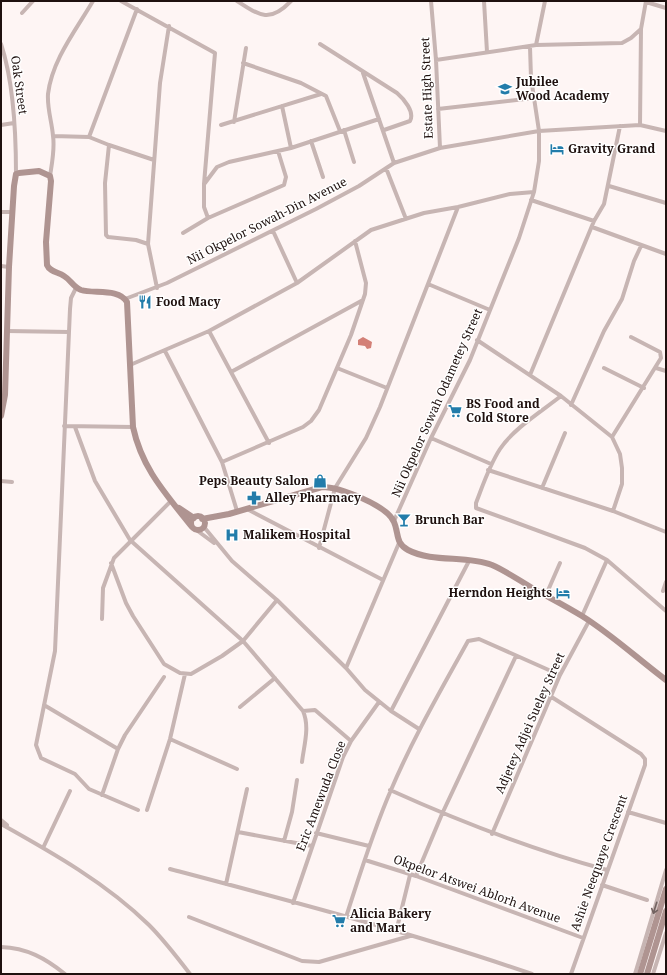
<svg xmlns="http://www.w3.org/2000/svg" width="667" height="975" font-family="'Noto Serif',serif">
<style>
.water{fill:#d38077}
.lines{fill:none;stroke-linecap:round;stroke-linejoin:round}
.street{stroke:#c7b5b3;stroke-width:4}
.secondary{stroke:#af9491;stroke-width:6}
.oneway{stroke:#736361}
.labels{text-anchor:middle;stroke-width:3;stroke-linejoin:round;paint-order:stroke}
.poi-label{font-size:12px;font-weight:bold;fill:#1f110f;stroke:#fff;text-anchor:start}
.street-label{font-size:12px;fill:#1f110f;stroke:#fff}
</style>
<rect width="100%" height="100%" fill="#fef5f4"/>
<path class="water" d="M363,337L372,342L371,348L367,349L365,346L358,345V340Z"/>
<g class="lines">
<path class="street" d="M121,1L215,53L204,184V207L208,218
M237,1C260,16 270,23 291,1
M484,1L487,52
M646,2L666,8
M22,13L33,1
M1,44C14,83 16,133 16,174
M320,44L397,93C404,99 415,112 410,121L384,130
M536,45L545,1
M436,60L536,45L622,43L631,38L641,29
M243,63L301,83L326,96L340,131
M363,73L394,163
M282,106L291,148
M438,109L534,98
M234,122L246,48
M1,125L14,123
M221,125L321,94
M640,125L641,29L646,1
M344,130L354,162
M53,136L89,137L109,145L154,160
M89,137L137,9
M311,141L323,177
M109,145L105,183L106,235L108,237L136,240L148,244
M440,148L539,131L640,125L666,131
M386,168L406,219
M50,176C52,163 55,149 53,136C52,122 47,109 48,94C52,60 76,30 93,1
M205,183L217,167L229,162L291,148L379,119
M609,186L666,203
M531,200L594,221
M1,212H12
M592,227L666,254
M273,231L297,283
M183,233L208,218L284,185L286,177L278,151
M1,266L9,267
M428,284L490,310
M76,288L71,298L70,309L55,651L36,745L41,758L75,774L89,789L138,810
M157,288L148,244L160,83L169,26
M125,299L167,283L316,209L359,186L394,163L440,148L436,60L431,1
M7,331L69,332
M209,331L269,443
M477,340L561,396L612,437L620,454L622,468V484L613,511
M165,351L222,462L237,511
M130,365L209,331L297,283L371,230L424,213L458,207L510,194L534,192
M337,368L387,388
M604,368L644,388
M656,368L666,371
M231,372L363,300
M530,375L594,221L604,204L620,126
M561,396C542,411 513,429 500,449C489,466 483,485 476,503V508L585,548L607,560L666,611
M571,405L604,331L622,299L634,261L641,246
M64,426L133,427
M75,427L95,481L130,540L243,641L303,711C310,727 304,745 302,762
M612,437L661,358L660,352L631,337
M431,438L491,464
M222,462L303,427L311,421L319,410L351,335L365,294L366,283L355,241
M488,470L613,511L666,532
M1,481L12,482
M542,488L565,433
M247,509L383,580
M394,521L431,438L470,360L519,238L534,192L539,161V131L531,78L530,47
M204,527L232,561L277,600L346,668L365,690L391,711L419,729
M195,529L214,543
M319,548L335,488L366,438L380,407L458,207
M111,563L126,603L133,616L164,664L180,673L191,674L222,656L243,641L277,600
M663,591L666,582
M546,595L560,563
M582,616L607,560
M102,619L103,588L114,558L171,501
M346,668L399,543
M550,696L641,754L645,759V765L571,974
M44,705L118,749
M240,707L275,678
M303,711L315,710L351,741
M391,711L469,561
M170,739L237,769
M390,790C463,823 530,849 607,870
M102,795L118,749L125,735L164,677
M147,810L170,739L185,674
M628,812L666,823
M1,820L7,825
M1,824C53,853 106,883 149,925C164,940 177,957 190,974
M238,832L312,846
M316,833L369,846
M492,834L560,675L589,621
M284,841L292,812L297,780
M43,848L70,791
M365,860L416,876L583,938
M170,869C291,901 413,933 532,974
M416,876L442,814L516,656
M226,884L247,789
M602,885L647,900
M293,903L343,757L351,741L379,702
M189,917L302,961L319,962L410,936
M346,917C360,874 373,831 391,790C413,738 441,690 468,641L479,639L560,675
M396,932L410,875
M1,947C27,948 45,958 65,974
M635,974L666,870
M653,974L666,933"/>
<path class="secondary" d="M1,416L5,395L9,267L14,186L16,174L19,173L39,171L50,176L51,181L46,242L47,265C50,272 58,272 64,276C71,280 73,287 81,290C94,294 119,288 127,302L133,427C142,469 166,494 192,527
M179,508L194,518
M191 523a7 7 0 1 1 14 0a7 7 0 1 1-14 0Z
M202,519L229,514L322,487C339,487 387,505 394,522C399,533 395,543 408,550C433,563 466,555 492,565C506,571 520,581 534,589C550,598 566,606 582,616C611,634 638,659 666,680
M640,974L666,889
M647,974L666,911"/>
</g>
<defs><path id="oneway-shaft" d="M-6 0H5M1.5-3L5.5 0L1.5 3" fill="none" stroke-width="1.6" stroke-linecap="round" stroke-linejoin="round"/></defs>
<use class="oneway" href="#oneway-shaft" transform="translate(655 908) rotate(107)"/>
<defs>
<g id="school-bare" transform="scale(1.08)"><path d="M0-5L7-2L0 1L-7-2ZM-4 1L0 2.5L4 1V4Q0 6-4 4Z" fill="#227caa" stroke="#fff" stroke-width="2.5" paint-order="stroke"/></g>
<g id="hotel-bare" transform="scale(1.08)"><path d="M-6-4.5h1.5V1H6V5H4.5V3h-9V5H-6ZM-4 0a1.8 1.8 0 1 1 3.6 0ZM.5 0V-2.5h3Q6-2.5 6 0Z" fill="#227caa" stroke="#fff" stroke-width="2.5" paint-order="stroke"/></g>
<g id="restaurant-bare" transform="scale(1.08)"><path d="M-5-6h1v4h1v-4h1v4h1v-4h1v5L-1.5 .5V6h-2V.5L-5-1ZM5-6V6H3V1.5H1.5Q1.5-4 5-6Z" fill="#227caa" stroke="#fff" stroke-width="2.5" paint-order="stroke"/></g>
<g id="supermarket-bare" transform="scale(1.08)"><path d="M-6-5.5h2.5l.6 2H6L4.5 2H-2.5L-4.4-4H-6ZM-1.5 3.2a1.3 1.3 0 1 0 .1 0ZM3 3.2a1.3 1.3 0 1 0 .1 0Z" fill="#227caa" stroke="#fff" stroke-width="2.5" paint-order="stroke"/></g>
<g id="shop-bare" transform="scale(1.08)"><path d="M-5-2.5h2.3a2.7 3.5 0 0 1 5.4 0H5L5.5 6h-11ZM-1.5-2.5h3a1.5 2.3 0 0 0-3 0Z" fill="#227caa" stroke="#fff" stroke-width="2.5" paint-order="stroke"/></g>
<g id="pharmacy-bare" transform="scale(1.08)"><path d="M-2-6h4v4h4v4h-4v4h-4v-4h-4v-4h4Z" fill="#227caa" stroke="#fff" stroke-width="2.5" paint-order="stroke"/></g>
<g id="bar-bare" transform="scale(1.08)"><path d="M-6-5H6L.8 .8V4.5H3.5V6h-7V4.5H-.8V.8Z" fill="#227caa" stroke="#fff" stroke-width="2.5" paint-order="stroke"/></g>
<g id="hospital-bare" transform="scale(1.08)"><path d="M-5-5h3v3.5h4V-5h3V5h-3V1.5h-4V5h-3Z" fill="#227caa" stroke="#fff" stroke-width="2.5" paint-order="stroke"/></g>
</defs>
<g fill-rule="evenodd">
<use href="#school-bare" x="505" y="89"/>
<use href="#hotel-bare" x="557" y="149"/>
<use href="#restaurant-bare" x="145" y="302"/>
<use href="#supermarket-bare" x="455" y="411"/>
<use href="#shop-bare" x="320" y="481"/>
<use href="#pharmacy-bare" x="254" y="498"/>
<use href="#bar-bare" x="404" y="520"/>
<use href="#hospital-bare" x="232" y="535"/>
<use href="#hotel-bare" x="563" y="593"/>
<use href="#supermarket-bare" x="339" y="921"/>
</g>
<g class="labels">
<g class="poi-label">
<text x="516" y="86">Jubilee<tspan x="516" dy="14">Wood Academy</tspan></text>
<text x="568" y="153">Gravity Grand</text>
<text x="156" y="306">Food Macy</text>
<text x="466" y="408">BS Food and<tspan x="466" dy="14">Cold Store</tspan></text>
<text x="309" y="485" text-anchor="end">Peps Beauty Salon</text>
<text x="265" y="502">Alley Pharmacy</text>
<text x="415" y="524">Brunch Bar</text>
<text x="243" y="539">Malikem Hospital</text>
<text x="552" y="597" text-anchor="end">Herndon Heights</text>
<text x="350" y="918">Alicia Bakery<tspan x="350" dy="14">and Mart</tspan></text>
</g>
<g class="street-label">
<text transform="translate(19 85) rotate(82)" y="4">Oak Street</text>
<text transform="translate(427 88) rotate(-92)" y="4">Estate High Street</text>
<text transform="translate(267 221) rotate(-27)" y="4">Nii Okpelor Sowah-Din Avenue</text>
<text transform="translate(437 403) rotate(-66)" y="4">Nii Okpelor Sowah Odametey Street</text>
<text transform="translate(530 723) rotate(-66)" y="4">Adjetey Adjei Sueley Street</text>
<text transform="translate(321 796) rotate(-69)" y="4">Eric Amewuda Close</text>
<text transform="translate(599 863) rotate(-70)" y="4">Ashie Neequaye Crescent</text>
<text transform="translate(477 889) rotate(20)" y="4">Okpelor Atswei Ablorh Avenue</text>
</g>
</g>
<rect width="667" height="975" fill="none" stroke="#1f110f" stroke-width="4"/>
</svg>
